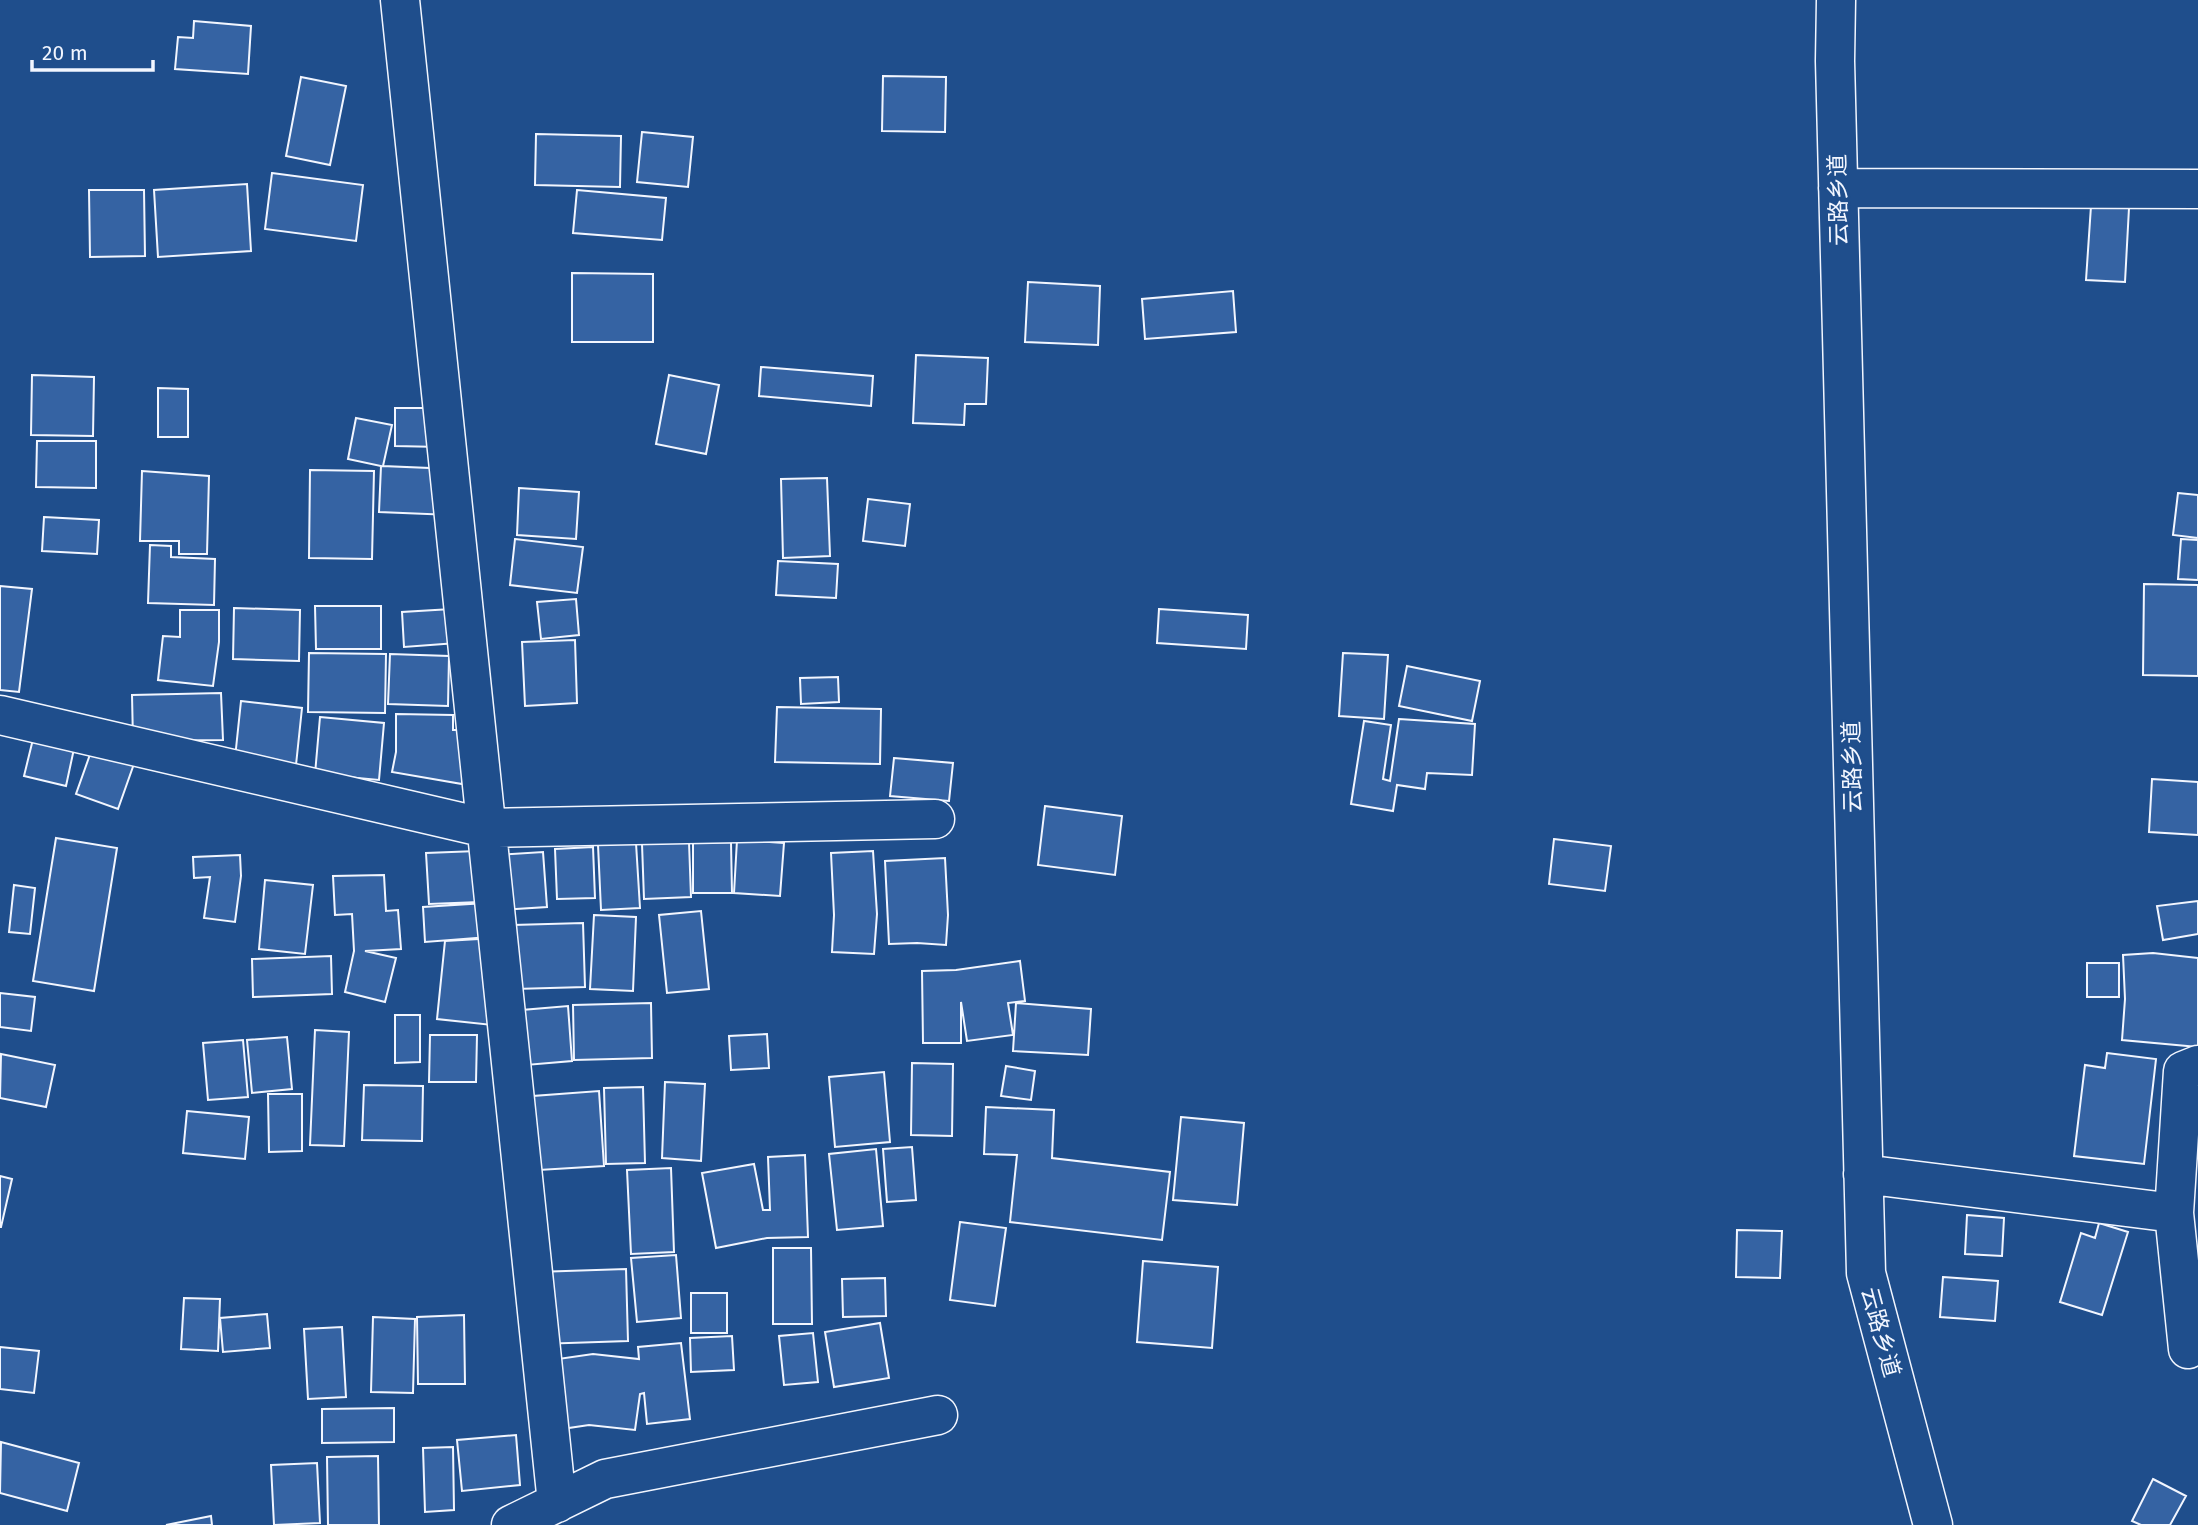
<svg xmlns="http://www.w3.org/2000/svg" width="2198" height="1525" font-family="'Fira Sans','Noto Sans SC',sans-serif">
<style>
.building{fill:#3563a3;stroke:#f2f6ff;stroke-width:2}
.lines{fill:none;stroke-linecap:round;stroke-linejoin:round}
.minor-casing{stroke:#f2f6ff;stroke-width:41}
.minor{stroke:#1f4e8c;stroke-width:38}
.labels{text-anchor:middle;stroke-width:5;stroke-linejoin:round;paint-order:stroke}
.street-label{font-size:23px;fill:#f2f6ff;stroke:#1f4e8c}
</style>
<rect width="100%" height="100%" fill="#1f4e8c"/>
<path class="building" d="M194,21L251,26L248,74L175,69L178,37L193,38Z
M883,76L946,77L945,132L882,131Z
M301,77L346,86L330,165L286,156Z
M642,132L693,137L688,187L637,182Z
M536,134L621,136L620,187L535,185Z
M272,173L363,185L356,241L265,229Z
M247,184L251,251L158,257L154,190Z
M89,190H144L145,256L90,257Z
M577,190L666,198L662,240L573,233Z
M2091,206L2129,208L2125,282L2086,280Z
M572,273L653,274V342H572Z
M1028,282L1100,286L1098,345L1025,342Z
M1233,291L1236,332L1145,339L1142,299Z
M916,355L988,358L986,404H965L964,425L913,423Z
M761,367L873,376L871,406L759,396Z
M32,375L94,377L93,436L31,435Z
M669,375L719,385L706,454L656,444Z
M158,388L188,389V437H158Z
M395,408H442L441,447L395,446Z
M356,418L392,425L383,466L453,469L451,515L379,512L381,466L348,459Z
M37,441H96V488L36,487Z
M310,470L374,471L372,559L309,558Z
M142,471L209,476L207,554H179V541H140Z
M827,478L830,556L783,558L781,479Z
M519,488L579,492L576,539L517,535Z
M2178,493L2198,495V538L2173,535Z
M868,499L910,504L905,546L863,541Z
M44,517L99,520L97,554L42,551Z
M515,539L583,547L577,593L510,585Z
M2181,539L2198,540V580L2178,579Z
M150,545L171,546V557L215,559L214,605L148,603Z
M778,561L838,564L836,598L776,595Z
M2144,584L2198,585V676L2143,675Z
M0,586L32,589L19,692L0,690Z
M576,599L579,635L541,639L537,602Z
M315,606H381V649H316Z
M234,608L300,610L299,661L233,659Z
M468,608L470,642L404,647L402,612Z
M1159,609L1248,615L1246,649L1157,643Z
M180,610H219V642L213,686L158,680L163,636L180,637Z
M575,640L577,703L525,706L522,642Z
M309,653L386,654L385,713L308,712Z
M1343,653L1388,655L1384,719L1339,716Z
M390,654L449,656L448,706L388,704Z
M1407,666L1480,681L1472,721L1399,706Z
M838,677L839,702L801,704L800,678Z
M221,693L223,740L133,741L132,695Z
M241,701L302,708L296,765L235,758Z
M777,707L881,709L880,764L775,762Z
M396,714L453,715V730H468V751L462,784L392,772L396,752Z
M320,717L384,723L379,780L315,774Z
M1399,719L1475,724L1472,775L1427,773L1425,789L1397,785L1393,811L1351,804L1364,721L1391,725L1383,779L1390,781Z
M34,735L75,744L66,786L24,776Z
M93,746L135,761L118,809L76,794Z
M894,758L953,763L949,801L890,796Z
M2152,779L2198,782V835L2149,832Z
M1045,806L1122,816L1115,875L1038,865Z
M56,838L117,848L94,991L33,981Z
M1554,839L1611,846L1605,891L1549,884Z
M737,840L784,843L780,896L734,893Z
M689,842L691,897L644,899L642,844Z
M731,842L732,893H693V843Z
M636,843L640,908L601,910L598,845Z
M593,847L595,898L557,899L555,849Z
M477,851L480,902L429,904L426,853Z
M873,851L877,914L874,954L832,952L834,915L831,853Z
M543,852L547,907L502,910L498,855Z
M240,855L241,876L235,922L204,918L210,877L194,878L193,857Z
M945,858L948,915L946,945L917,943L889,944L885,861Z
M384,875L386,911L398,910L401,949L365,951L396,958L385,1002L345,992L354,951L352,914L335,915L333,876Z
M265,880L313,885L305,954L259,949Z
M14,885L35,888L30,934L9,932Z
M2198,901V934L2163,940L2157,906Z
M486,903L489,937L425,942L423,907Z
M701,911L709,989L667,993L659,915Z
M594,915L636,917L633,991L590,989Z
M583,923L585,987L515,989L513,925Z
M496,938L492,1025L437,1019L445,941Z
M2153,953L2198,958V1047L2122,1040L2125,999L2123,955Z
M331,956L332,994L253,997L252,959Z
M1020,961L1025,1001L1008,1003L1013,1035L967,1041L961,1002V1043H923L922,971L956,970Z
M2087,963H2119V997H2087Z
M0,993L35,997L31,1031L0,1027Z
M651,1003L652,1058L574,1060L573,1005Z
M1016,1003L1091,1009L1088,1055L1013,1051Z
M568,1006L572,1061L526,1065L522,1010Z
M395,1015H420V1062L395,1063Z
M315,1030L349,1032L344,1146L310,1145Z
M767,1034L769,1068L731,1070L729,1036Z
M430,1035H477L476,1082H429Z
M287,1037L292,1089L252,1093L247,1040Z
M243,1040L248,1097L208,1100L203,1043Z
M2107,1053L2156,1059L2144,1164L2074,1156L2085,1065L2105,1068Z
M1,1054L55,1065L46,1107L0,1098Z
M912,1063L953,1064L952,1136L911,1135Z
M1006,1066L1035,1071L1031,1100L1001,1096Z
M884,1072L890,1142L835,1147L829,1077Z
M665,1082L705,1084L701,1161L662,1158Z
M364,1085L423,1086L422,1141L362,1140Z
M643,1087L645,1163L606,1164L604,1088Z
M599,1091L604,1166L539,1170L533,1096Z
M268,1094H302V1151L269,1152Z
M986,1107L1054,1110L1052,1158L1170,1172L1162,1240L1010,1222L1017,1155L984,1154Z
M187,1111L249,1117L245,1159L183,1153Z
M1181,1117L1244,1123L1237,1205L1173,1200Z
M912,1147L916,1200L887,1202L883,1149Z
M876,1149L883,1226L837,1230L829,1154Z
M805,1155L808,1237L767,1238L716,1248L702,1173L754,1164L763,1210H770L768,1157Z
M671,1168L674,1252L631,1254L627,1170Z
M0,1176L12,1179L1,1227H0Z
M1967,1215L2004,1218L2002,1256L1965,1254Z
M960,1222L1006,1228L995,1306L950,1300Z
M2099,1223L2128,1232L2102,1315L2060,1302L2081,1233L2095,1238Z
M1737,1230L1782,1231L1780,1278L1736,1277Z
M773,1248H811L812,1324H773Z
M676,1255L681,1318L637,1322L631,1258Z
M1143,1261L1218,1267L1212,1348L1137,1342Z
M626,1269L628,1341L539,1344L536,1272Z
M1943,1277L1998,1281L1995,1321L1940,1317Z
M885,1278L886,1316L843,1317L842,1279Z
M691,1293H727V1333H691Z
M184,1298L220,1299L218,1351L181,1349Z
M267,1314L270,1348L223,1352L220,1318Z
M464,1315L465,1384H418L417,1317Z
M373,1317L415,1319L413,1393L371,1392Z
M880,1323L889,1378L834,1387L825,1332Z
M342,1327L346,1397L308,1399L304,1329Z
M813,1333L818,1382L784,1385L779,1336Z
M732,1336L734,1370L691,1372L690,1338Z
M681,1343L690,1419L647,1424L644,1393L640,1394L635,1430L589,1425L555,1430L544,1361L593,1354L639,1359L638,1347Z
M0,1347L39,1351L34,1393L0,1389Z
M394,1408V1442L322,1443V1409Z
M516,1435L520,1485L462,1491L457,1440Z
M1,1442L79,1463L67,1511L0,1493Z
M453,1447L454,1510L425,1512L423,1448Z
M378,1456L379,1525H328L327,1457Z
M317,1463L320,1523L274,1525L271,1465Z
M2153,1479L2186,1496L2170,1525H2141L2132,1521Z
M211,1516L212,1525H166Z"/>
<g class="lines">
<g class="minor-casing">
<path id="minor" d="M400,0L557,1503
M1836,0L1835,61L1866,1273L1933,1525
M1838,188L2198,189
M0,715L486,828L935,819
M1863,1174L2174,1213L2188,1349L2198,1341
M2174,1213L2183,1071L2198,1065
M511,1525L605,1479L938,1415"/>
</g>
<use href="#minor" class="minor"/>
</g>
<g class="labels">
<g class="street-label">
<text transform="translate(1838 200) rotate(-91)" y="8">云路乡道</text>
<text transform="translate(1852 767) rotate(-91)" y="8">云路乡道</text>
<text transform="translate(1881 1332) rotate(75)" y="8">云路乡道</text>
</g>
</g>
<path d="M32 60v10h121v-10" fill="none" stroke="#f2f6ff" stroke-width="3.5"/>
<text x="42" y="60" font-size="21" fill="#f2f6ff" stroke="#1f4e8c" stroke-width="5" paint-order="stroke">20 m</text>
</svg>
